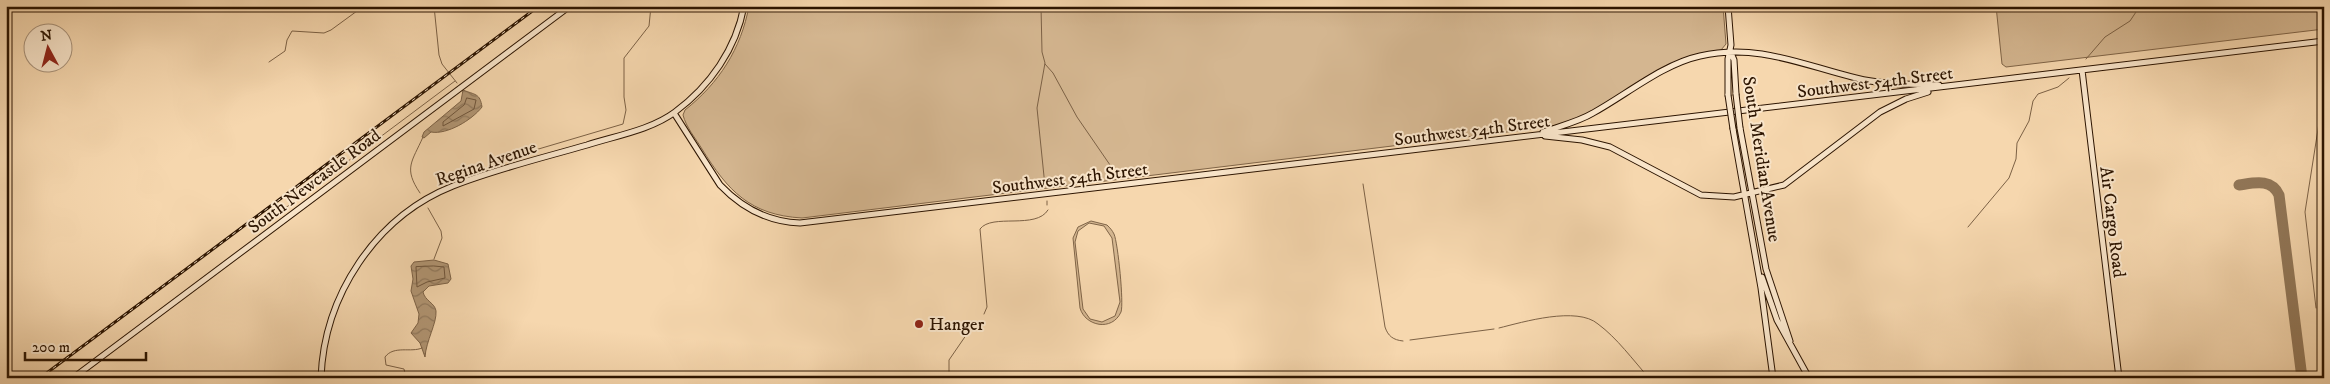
<svg xmlns="http://www.w3.org/2000/svg" width="2330" height="384" font-family="'IM FELL DW Pica',serif">
<style>
.grass{fill:#d4b690;stroke:#806548;fill-rule:evenodd}
.water{fill:url(#water-waves);stroke:#7c6145}
.lines{fill:none;stroke-linecap:round;stroke-linejoin:round}
.shore{stroke:#6e543a;stroke-width:1}
.stream{stroke:#7c6145;stroke-width:1}
.taxiway{stroke:#917657;stroke-width:11}
.secondary-casing{stroke:#2c1400;stroke-width:7}
.secondary{stroke:#f9e5ca;stroke-width:5}
.rail-casing{stroke:#2c1400;stroke-width:3}
.rail{stroke:#f9e5ca;stroke-width:1;stroke-dasharray:4;stroke-linecap:butt}
.secondary-bridge-casing{stroke:#2c1400;stroke-width:7;stroke-linecap:butt}
.secondary-bridge{stroke:#f9e5ca;stroke-width:5}
.poi-dot{fill:#8f2418;stroke:#f9e5ca;stroke-width:2}
.labels{text-anchor:middle;stroke-width:4;stroke-linejoin:round;paint-order:stroke}
.street-label{font-size:18px;fill:#2c1400;stroke:#f9e5ca}
.poi-label{font-size:18px;fill:#2c1400;stroke:#f9e5ca;text-anchor:start}
</style>
<defs>
<pattern id="water-waves" width="16" height="10" patternUnits="userSpaceOnUse" patternTransform="scale(1.25)"><rect width="16" height="10" fill="#b19573"/><path d="M0 5q4-4 8 0t8 0" fill="none" stroke="#90785c"/></pattern>
</defs>
<rect width="100%" height="100%" fill="#f6d7ae"/>
<filter id="stains"><feTurbulence type="fractalNoise" baseFrequency=".004" numOctaves="4"/><feColorMatrix values="0 0 0 0 .2 0 0 0 0 .09 0 0 0 0 .02 0 0 0 .5 -.17"/></filter>
<radialGradient id="worn" r=".72"><stop offset=".6" stop-color="#630" stop-opacity="0"/><stop offset="1" stop-color="#630" stop-opacity=".3"/></radialGradient>
<path class="grass" d="M749,6H1527L1539,10L1572,6H1723L1726,44L1721,50C1709,53 1694,54 1683,59C1639,81 1598,117 1548,127L802,218C750,215 728,191 702,149C696,139 686,127 683,115L685,110C719,83 741,49 749,6Z
M1996,6H2324V29L2006,67L2002,64Z
M1091,221L1107,225C1110,228 1112,230 1114,234C1118,243 1124,304 1121,312C1112,332 1085,326 1080,308L1073,238L1078,227ZM1089,223L1104,226L1112,238L1120,302L1115,316L1102,322L1090,319L1083,309L1075,242L1078,231Z"/>
<path class="water" d="M463,90C475,95 480,93 482,107C472,120 447,135 431,132L424,138L422,137L424,132L461,101Z
M434,260L448,264L451,279L448,283L429,286L423,292C425,301 435,303 436,311C437,323 426,341 425,357L420,343L411,333L418,323L419,314L411,291L413,279L411,266L414,262Z"/>
<g class="lines">
<path class="shore" d="M467,98L476,100L474,109L443,126V122L464,105Z
M434,266L444,267L445,278L427,282L417,287L416,267Z"/>
<path class="stream" d="M434,6L439,55L442,64L457,83
M1041,6L1042,52L1045,63L1037,108L1045,186
M2321,6L2324,16
M2086,59L2105,37L2130,21L2140,6
M269,62L285,51L287,40L292,31L324,33L331,30L357,11L371,6
M1045,64L1053,73L1077,117L1119,178
M498,161L623,124L626,110L624,97V58L649,26L651,6
M1363,184L1385,327C1388,336 1393,340 1403,341
M420,193C403,168 412,162 423,137
M1047,201V205
M428,208L441,231L442,238L434,259
M284,209L455,81
M1968,227L2009,178L2016,159L2017,143L2029,121L2033,101L2038,94L2058,87L2069,78
M2316,308L2305,212L2324,91
M984,314L987,307L980,229C992,213 1036,230 1048,210
M1499,328C1523,322 1577,306 1598,324C1617,338 1633,360 1649,378
M1410,340L1494,329
M406,378L404,369L386,365L385,357C394,345 411,353 422,348
M949,378V360L971,328"/>
<path class="taxiway" d="M2239,185C2254,183 2271,178 2279,195L2302,378"/>
<g class="secondary-casing">
<path id="secondary" d="M1728,6L1731,45L1728,59V95
M1731,53L1734,60L1736,94
M2082,70L2119,378
M674,113L720,185C742,208 768,222 800,223L2324,41
M1740,128L1766,269L1790,341
M1733,129L1761,288L1773,378
M1543,132C1560,126 1578,122 1593,113C1626,95 1663,64 1700,56C1758,43 1802,65 1856,78C1883,85 1912,84 1939,85
M1545,136L1582,140L1610,147L1701,195L1734,197L1784,185L1880,112L1906,99L1928,92
M1762,277L1777,320L1809,378
M73,378L570,6
M321,378C324,296 375,217 453,186C496,169 542,158 587,145C615,136 651,130 675,112C710,86 736,49 744,6"/>
</g>
<use href="#secondary" class="secondary"/>
<g class="rail-casing">
<path id="rail" d="M40,378L539,6"/>
</g>
<use href="#rail" class="rail"/>
<g class="secondary-bridge-casing">
<path id="secondary-bridge" d="M1736,94L1740,128
M1728,95L1733,129"/>
</g>
<use href="#secondary-bridge" class="secondary-bridge"/>
</g>
<circle class="poi-dot" cx="919" cy="324" r="5"/>
<g class="labels">
<g class="street-label">
<text transform="translate(1875 82) rotate(-7)" y="6">Southwest 54th Street</text>
<text transform="translate(1472 130) rotate(-7)" y="6">Southwest 54th Street</text>
<text transform="translate(1762 159) rotate(81)" y="6">South Meridian Avenue</text>
<text transform="translate(486 163) rotate(-19)" y="6">Regina Avenue</text>
<text transform="translate(1070 178) rotate(-7)" y="6">Southwest 54th Street</text>
<text transform="translate(314 181) rotate(-37)" y="6">South Newcastle Road</text>
<text transform="translate(2113 222) rotate(83)" y="6">Air Cargo Road</text>
</g>
<g class="poi-label">
<text x="929" y="330">Hanger</text>
</g>
</g>
<rect width="2330" height="384" fill="none" stroke="#f6d7ae" stroke-width="25"/>
<rect x="8" y="8" width="2315" height="369" fill="none" stroke="#2c1400" stroke-width="2.5"/>
<rect x="12" y="12" width="2305" height="359" fill="none" stroke="#2c1400"/>
<g transform="translate(48 48) rotate(353)"><circle r="24" fill="#f9e5ca" stroke="#a79179"/>
<path d="M0-4L9 19L0 12L-9 19Z" fill="#8f2418"/>
<text y="-8" font-size="14" font-weight="bold" text-anchor="middle" fill="#2c1400">N</text>
</g>
<path d="M25 352v8h121v-8" fill="none" stroke="#2c1400" stroke-width="2.5"/>
<text x="32" y="352" font-size="15" fill="#2c1400" stroke="#f9e5ca" stroke-width="4" paint-order="stroke">200 m</text>
<rect width="100%" height="100%" filter="url(#stains)"/>
<rect width="100%" height="100%" fill="url(#worn)"/>
</svg>
